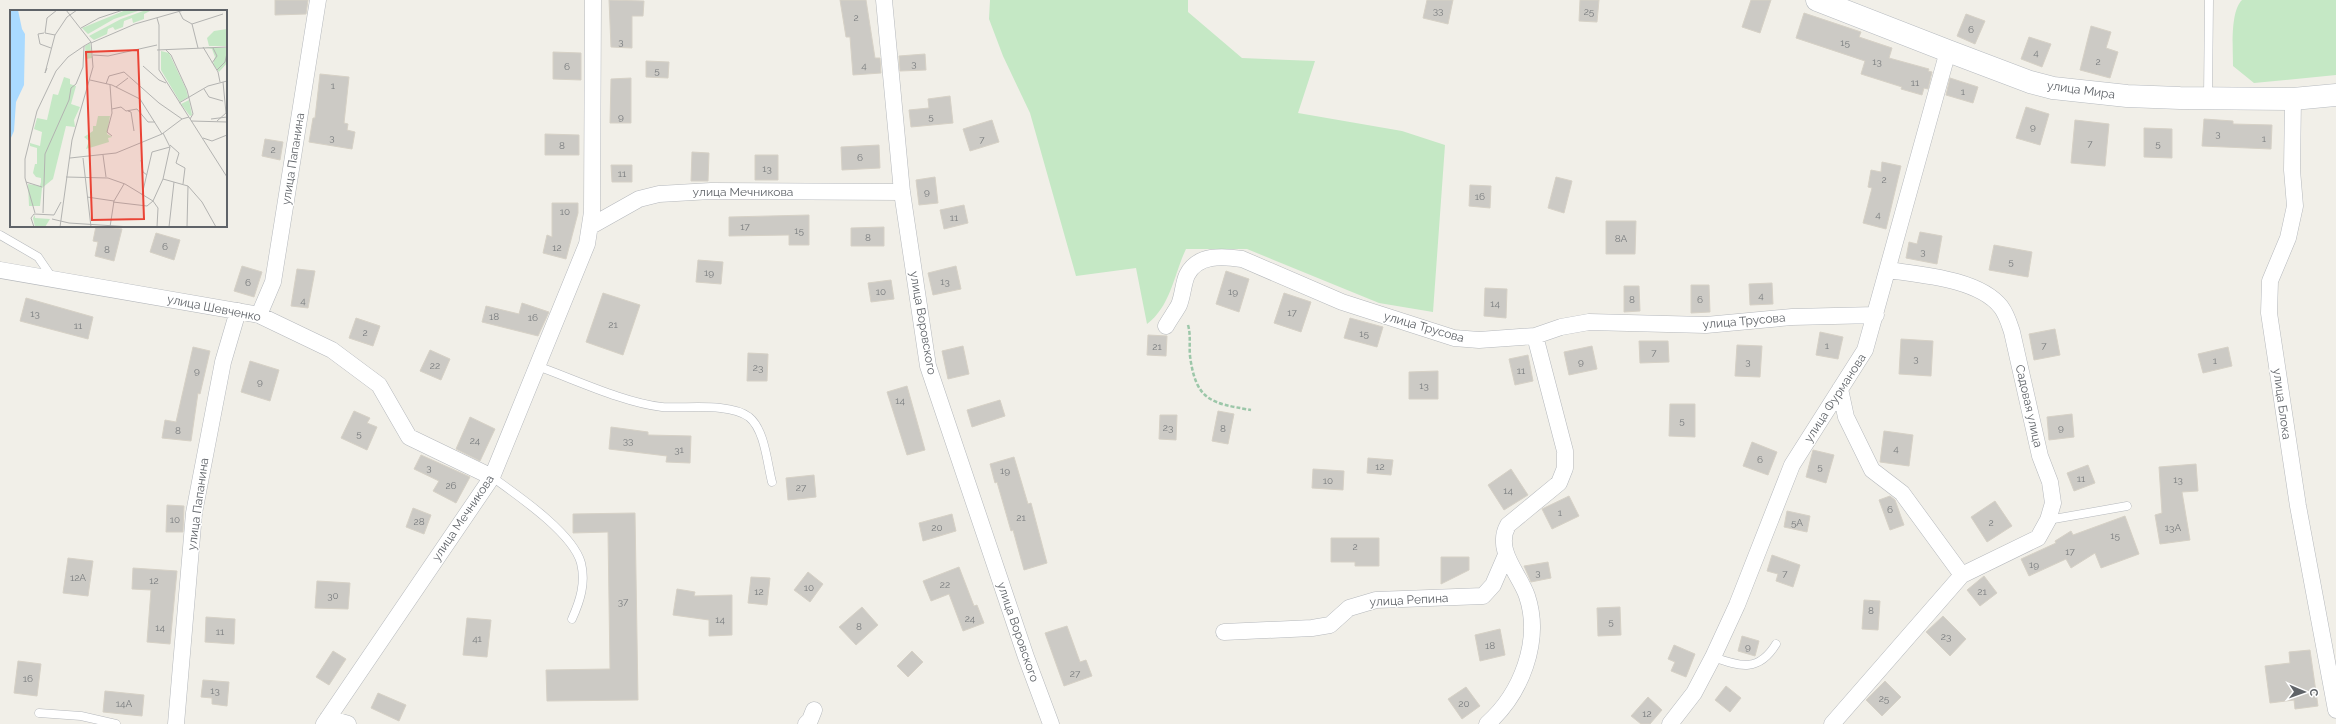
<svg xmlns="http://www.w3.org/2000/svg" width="2336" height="724" font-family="Raleway,sans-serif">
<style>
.grass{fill:#c5e8c5}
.building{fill:#cccac5;stroke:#d6d1c6}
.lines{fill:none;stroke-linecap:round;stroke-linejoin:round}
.lane-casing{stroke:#b5b8bc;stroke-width:9}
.street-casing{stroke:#b5b8bc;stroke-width:17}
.secondary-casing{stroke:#b6babf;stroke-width:23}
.path{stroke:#9cc7a9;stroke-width:2.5;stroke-dasharray:4 2;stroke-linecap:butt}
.lane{stroke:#fff;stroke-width:8}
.street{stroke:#fff;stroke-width:16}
.secondary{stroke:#fff;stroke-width:22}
.labels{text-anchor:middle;stroke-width:3;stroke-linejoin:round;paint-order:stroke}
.number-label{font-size:10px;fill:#7a7d7f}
.street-label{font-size:12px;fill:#5f6368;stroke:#fff}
.inset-road{fill:none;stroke:#b3b3b1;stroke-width:1}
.view{fill:#ea4335;fill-opacity:0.15;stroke:#ea4335;stroke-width:2}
.inset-edge{fill:none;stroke:#5f6368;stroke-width:2}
</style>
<rect width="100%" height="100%" fill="#f1efe8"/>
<path class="grass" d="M990,0H1188V12L1242,58L1315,61L1298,113L1402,131L1445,145L1433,312L1379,303L1247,249H1186C1174,274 1171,306 1147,324L1136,268L1076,276L1030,113L1003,56L989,19Z
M2242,0H2336V75L2254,83L2233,66C2233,48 2230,12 2242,0Z"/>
<path class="building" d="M275,0H308L306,14L275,15Z
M609,0L644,1L643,16H632V48L611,47Z
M840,0H866L875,58H880L881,73L853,75L850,37H846Z
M1427,0H1453L1448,24L1423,18Z
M1580,0H1599L1597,22L1579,21Z
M1751,0H1771L1760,33L1742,27Z
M1804,13L1861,32L1859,37L1892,48L1889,58L1929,69L1928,71L1932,72L1928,89L1924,88L1922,95L1901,89L1902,87L1861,74L1865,61L1796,38Z
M1966,14L1985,21L1975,44L1957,36Z
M2091,26L2111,32L2106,48L2118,52L2110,78L2080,70Z
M2029,37L2051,44L2042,67L2021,59Z
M553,52L581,53V80L553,79Z
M925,54L926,70L900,71L899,56Z
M646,61L669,62L668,78L646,77Z
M320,74L349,77L344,123L348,124L347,130L355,132L352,149L309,142L313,118H315Z
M631,78V123H610L611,79Z
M1950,78L1978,87L1973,103L1946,95Z
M950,96L953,123L911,127L909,110L929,108L928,99Z
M2026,107L2049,114L2040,145L2016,138Z
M2204,119L2233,121V124L2272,125L2271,149L2202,146Z
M992,120L999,142L970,151L963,129Z
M2075,120L2109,124L2105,166L2071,163Z
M2144,128L2172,129V158L2144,157Z
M545,134L579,135V155H545Z
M265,139L283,142L280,160L262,156Z
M879,145L880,168L842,170L841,147Z
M692,152L709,153L708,181H691Z
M755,155H778V180H755Z
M1882,162L1901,166L1886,229L1863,223L1872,188L1868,187L1871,170L1881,172Z
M611,165H632V182H612Z
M935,177L938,203L919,205L916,180Z
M1556,177L1572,181L1564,213L1548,208Z
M1470,185L1491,186L1490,208L1469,206Z
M552,203H578V213L566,259L543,253L547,235L552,237Z
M964,205L968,223L944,229L940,210Z
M809,215V245H789V235L729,236V217Z
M1606,221H1636L1635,254H1606Z
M96,226L122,229L114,261L95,256L98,242L93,241Z
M884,227V246H851V228Z
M1920,232L1942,236L1937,264L1906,258L1909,242L1917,244Z
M156,233L180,240L174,260L150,252Z
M1994,245L2032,252L2028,277L1989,270Z
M698,260L723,262L721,284L696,282Z
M242,266L262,272L254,297L234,291Z
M956,266L961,289L933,295L928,273Z
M297,269L315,271L308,308L291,306Z
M1226,271L1249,279L1239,312L1216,304Z
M891,280L894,299L871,302L868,283Z
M1772,283L1773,304L1750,305L1749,284Z
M1691,285H1709L1710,312L1691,313Z
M1624,286H1639L1640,311L1624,312Z
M1485,288L1507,289L1506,318L1484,316Z
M603,293L640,305L623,355L586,342Z
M1284,293L1311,302L1301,332L1274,323Z
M26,298L93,317L88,339L20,321Z
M522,303L549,312L538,336L482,322L486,306L519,314Z
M356,318L380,326L373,346L349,338Z
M1350,318L1383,327L1377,347L1344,338Z
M2055,329L2060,355L2034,360L2029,334Z
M1820,332L1843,337L1838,359L1816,355Z
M1148,335L1167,336L1166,356L1147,355Z
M1901,339L1933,341L1931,376L1899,374Z
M1639,341H1668L1669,362L1640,363Z
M1737,345L1762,346L1760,377L1735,376Z
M963,346L969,374L948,379L942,351Z
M1592,346L1597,369L1569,375L1564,352Z
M193,347L210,351L200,394L198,393L191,441L162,438L165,420L176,422Z
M2228,347L2232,366L2203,373L2198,354Z
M430,350L450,359L441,380L420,371Z
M748,353L768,354L767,381H747Z
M1528,355L1533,381L1515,385L1509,359Z
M250,361L279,370L270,401L241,392Z
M1438,371V399H1409V372Z
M907,386L925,450L907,455L887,392Z
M1000,400L1005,416L972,427L967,410Z
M1670,404H1695V437L1669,436Z
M354,411L370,418L367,423L377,427L367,450L341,438Z
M1218,411L1234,414L1228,444L1212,441Z
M2072,414L2074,437L2049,440L2047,417Z
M1160,415H1177L1176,440L1159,439Z
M470,417L495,429L480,461L456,449Z
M611,427L648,432V435L691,436L690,463L666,462L667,456L609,449Z
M1884,431L1913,435L1909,466L1880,462Z
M1752,442L1777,452L1768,475L1743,466Z
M1813,450L1834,455L1826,483L1806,477Z
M421,455L470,477L456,503L433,491L439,481L414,469Z
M1014,457L1028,504L1031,503L1047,563L1024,570L1013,530L1011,531L997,482L995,483L990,464Z
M1368,458L1393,460L1391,475L1367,473Z
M2196,464L2198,491L2182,492L2190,540L2160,544L2155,515L2162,513L2159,467Z
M2088,465L2095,483L2074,491L2067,473Z
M1313,469L1344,471L1343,490L1312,488Z
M1511,469L1528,495L1504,510L1488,485Z
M814,475L816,497L788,500L786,478Z
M1569,496L1579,516L1552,529L1542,509Z
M1890,496L1895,500L1904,525L1890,530L1879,500Z
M1995,501L2012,526L1987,542L1971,517Z
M167,505L184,506L183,532H166Z
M413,508L431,515L424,534L406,527Z
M1787,511L1810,516L1807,532L1784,527Z
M635,513L638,700L547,701L546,670L610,669L608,532L573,533V514Z
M952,514L956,531L923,541L919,523Z
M2125,516L2139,554L2101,568L2095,553L2071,568L2066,559L2029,576L2021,559L2056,543L2055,541L2071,531L2073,535Z
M1331,538H1379V566H1355V562H1331Z
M1772,555L1800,565L1793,587L1776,581L1778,574L1767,571Z
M1441,557H1469V570L1441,584Z
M68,558L93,561L88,596L63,593Z
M1548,562L1551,578L1531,582L1524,566Z
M959,567L974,606L977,605L984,623L963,631L949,594L931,601L923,581Z
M133,568L177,571L170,644L147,642L151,590L132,589Z
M808,572L823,584L810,602L794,590Z
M1984,576L1997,593L1980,606L1967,590Z
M751,577L770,578L767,605L748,603Z
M317,581L350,583L348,609L315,608Z
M677,589L695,592L694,596L732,595V635L709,636V620L673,615Z
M1864,600L1880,601L1878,630L1862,629Z
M862,607L878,625L856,645L839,627Z
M1620,607L1621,635L1598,636L1597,608Z
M1943,616L1966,639L1950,656L1926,632Z
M206,617L235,619L234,644L205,642Z
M467,618L491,620L487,657L463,655Z
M1067,626L1080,662L1086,660L1092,676L1064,686L1045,633Z
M1500,629L1505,655L1480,661L1475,635Z
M1742,636L1759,641L1755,656L1738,651Z
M1674,645L1695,654L1686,677L1671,671L1675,662L1668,659Z
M2310,650L2318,706L2295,709L2294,700L2270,703L2265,666L2290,663L2289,652Z
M333,651L346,659L329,685L316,677Z
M912,651L923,662L908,677L897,666Z
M18,661L41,664L37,696L14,693Z
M203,680L229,682L227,706L212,704V698L201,697Z
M1885,681L1901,697L1882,716L1866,700Z
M1726,686L1741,698L1730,712L1715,700Z
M1466,687L1480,706L1462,719L1448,699Z
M105,691L144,695L142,716L103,712Z
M378,693L406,705L399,721L371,708Z
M1648,697L1662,710L1650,724H1641L1631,716Z"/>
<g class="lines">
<g class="lane-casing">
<path id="lane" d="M2208,97L2209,0
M0,235L38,257L53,279
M537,366C574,379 624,403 662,407C685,409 729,402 749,417C765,430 767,463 772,482
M492,477C517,495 573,533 581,563C586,583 580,601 572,619
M2048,520L2127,506
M1713,657C1741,667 1759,672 1776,644
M39,713L81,716L116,724"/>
</g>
<g class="street-casing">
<path id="street" d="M884,0L902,192L928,366L1026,657L1051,724
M2293,99L2292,170L2295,206L2288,238L2270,281L2269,313L2298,506L2336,710
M591,226L639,199L659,194L711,191L902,192
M0,270L259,315L332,350L379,385L409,437L492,477
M259,315L273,282L318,0
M1166,326C1170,319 1175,312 1179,305C1183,295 1183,284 1187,275C1197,254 1223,256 1242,259L1342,302L1454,338L1479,340L1535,336L1561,327L1589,322L1706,325L1792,317L1876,315
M1840,389L1846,417L1872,470L1902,493L1962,575
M1224,632L1312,628L1330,625L1349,608L1376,600L1483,596L1493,585L1506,555
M328,718L348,724
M176,724L194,513L223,362L238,311
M324,724L492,477L587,244L592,212L593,0
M806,724L810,720L814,710
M1487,724C1521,694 1542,641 1527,596C1519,573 1494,550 1508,525L1559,483L1565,468V451L1535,336
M1670,724L1694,693L1713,657L1737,605L1792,465L1865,350L1948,51
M1832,724L1962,575L2038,538L2048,520L2053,503L2050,482L2040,456L2012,332C2009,323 2007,315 2001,307C1979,279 1922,275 1888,270"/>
</g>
<g class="secondary-casing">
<path id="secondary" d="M1817,0L1948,51L2030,82L2053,88L2127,96L2180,98L2293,99L2336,95"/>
</g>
<path class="path" d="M1188,325C1191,335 1189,345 1190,356C1196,401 1211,403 1251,410"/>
<use href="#lane" class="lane"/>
<use href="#street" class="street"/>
<use href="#secondary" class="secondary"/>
</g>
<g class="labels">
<g class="number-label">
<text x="1438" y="14">33</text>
<text x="1589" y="15">25</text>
<text x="856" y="21">2</text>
<text x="1971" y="33">6</text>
<text x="621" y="45">3</text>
<text x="1845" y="46">15</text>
<text x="2036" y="56">4</text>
<text x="1877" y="65">13</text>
<text x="2098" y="65">2</text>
<text x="914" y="67">3</text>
<text x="864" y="69">4</text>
<text x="567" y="70">6</text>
<text x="657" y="74">5</text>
<text x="1915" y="86">11</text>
<text x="333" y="89">1</text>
<text x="1963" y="95">1</text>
<text x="621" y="120">9</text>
<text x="931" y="120">5</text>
<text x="2033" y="130">9</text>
<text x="2218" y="137">3</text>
<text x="332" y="141">3</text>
<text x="2264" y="142">1</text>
<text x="982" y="143">7</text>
<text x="2090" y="147">7</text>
<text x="2158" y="147">5</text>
<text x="562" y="149">8</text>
<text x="273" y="153">2</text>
<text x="860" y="161">6</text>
<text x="767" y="172">13</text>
<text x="622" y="177">11</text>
<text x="1884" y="183">2</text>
<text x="927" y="195">9</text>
<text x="1480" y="200">16</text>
<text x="565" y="215">10</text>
<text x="1878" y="218">4</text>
<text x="954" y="221">11</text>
<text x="745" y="230">17</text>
<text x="799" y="234">15</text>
<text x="868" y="241">8</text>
<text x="1621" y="242">8А</text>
<text x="165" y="250">6</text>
<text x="557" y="251">12</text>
<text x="107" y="253">8</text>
<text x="1923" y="255">3</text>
<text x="2011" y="265">5</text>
<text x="709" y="276">19</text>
<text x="945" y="285">13</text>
<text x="248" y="286">6</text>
<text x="881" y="295">10</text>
<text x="1233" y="295">19</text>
<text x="1761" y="299">4</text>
<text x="1632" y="303">8</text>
<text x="1700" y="303">6</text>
<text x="303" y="304">4</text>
<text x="1495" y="307">14</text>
<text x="1292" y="316">17</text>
<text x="35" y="317">13</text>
<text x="494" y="320">18</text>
<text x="533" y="321">16</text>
<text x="613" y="328">21</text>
<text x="78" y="329">11</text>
<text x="365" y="336">2</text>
<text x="1364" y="337">15</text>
<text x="1827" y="349">1</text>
<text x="2044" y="349">7</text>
<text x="1157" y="350">21</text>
<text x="1654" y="356">7</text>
<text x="1916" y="362">3</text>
<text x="2215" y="364">1</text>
<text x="1581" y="365">9</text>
<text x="1748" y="365">3</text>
<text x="435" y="369">22</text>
<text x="758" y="371">23</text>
<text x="197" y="374">9</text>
<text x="1521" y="374">11</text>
<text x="260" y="385">9</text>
<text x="1424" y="389">13</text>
<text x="900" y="404">14</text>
<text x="1682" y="424">5</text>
<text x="1168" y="431">23</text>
<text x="2061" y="431">9</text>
<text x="1223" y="432">8</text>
<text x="178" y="434">8</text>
<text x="359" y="437">5</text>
<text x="475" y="444">24</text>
<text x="628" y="444">33</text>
<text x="1896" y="452">4</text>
<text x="679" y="453">31</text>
<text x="1760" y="463">6</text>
<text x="1380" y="470">12</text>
<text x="1820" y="470">5</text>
<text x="429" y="471">3</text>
<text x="1005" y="474">19</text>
<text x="2081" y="482">11</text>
<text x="2178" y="483">13</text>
<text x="1328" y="484">10</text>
<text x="451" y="489">26</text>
<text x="801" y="491">27</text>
<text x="1508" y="494">14</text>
<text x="1890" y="513">6</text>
<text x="1560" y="516">1</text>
<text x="1021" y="521">21</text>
<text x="175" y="523">10</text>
<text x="419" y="525">28</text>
<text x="1797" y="526">5А</text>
<text x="1991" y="526">2</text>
<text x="937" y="531">20</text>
<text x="2173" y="531">13А</text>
<text x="2115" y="539">15</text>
<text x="1355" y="550">2</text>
<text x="2070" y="555">17</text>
<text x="2034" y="568">19</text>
<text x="1538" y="576">3</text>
<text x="1785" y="577">7</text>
<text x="78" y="581">12А</text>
<text x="154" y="584">12</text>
<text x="945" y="588">22</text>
<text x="809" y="591">10</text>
<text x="759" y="595">12</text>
<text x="1982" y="595">21</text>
<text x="333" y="599">30</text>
<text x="623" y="605">37</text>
<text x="1871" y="614">8</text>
<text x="970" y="622">24</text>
<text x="720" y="623">14</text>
<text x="1611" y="625">5</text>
<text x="859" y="630">8</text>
<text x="160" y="631">14</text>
<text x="220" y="635">11</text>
<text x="1946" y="640">23</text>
<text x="477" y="642">41</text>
<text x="1490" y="649">18</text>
<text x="1748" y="650">9</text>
<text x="1075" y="677">27</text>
<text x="28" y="682">16</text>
<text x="215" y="694">13</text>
<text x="1884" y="702">25</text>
<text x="124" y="707">14А</text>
<text x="1464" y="707">20</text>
<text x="1647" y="717">12</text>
</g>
<g class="street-label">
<text transform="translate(2081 90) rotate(8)" y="4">улица Мира</text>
<text transform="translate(293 159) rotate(-81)" y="4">улица Папанина</text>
<text x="743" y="196">улица Мечникова</text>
<text transform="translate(214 308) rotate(11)" y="4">улица Шевченко</text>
<text transform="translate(1744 321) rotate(-5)" y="4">улица Трусова</text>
<text transform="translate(923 323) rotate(80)" y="4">улица Воровского</text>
<text transform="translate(1424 327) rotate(16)" y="4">улица Трусова</text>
<text transform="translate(1835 398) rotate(-57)" y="4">улица Фурманова</text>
<text transform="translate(2282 404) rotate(82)" y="4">улица Блока</text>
<text transform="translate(2029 406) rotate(77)" y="4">Садовая улица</text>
<text transform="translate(198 504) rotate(-82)" y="4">улица Папанина</text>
<text transform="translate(463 518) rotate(-56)" y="4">улица Мечникова</text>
<text transform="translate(1409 600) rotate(-3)" y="4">улица Репина</text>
<text transform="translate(1018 632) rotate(71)" y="4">улица Воровского</text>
</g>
</g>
<g transform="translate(10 10)">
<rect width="217" height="217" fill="#f1efe8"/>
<path d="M116,0H131L104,9L78,24L72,18ZM136,0H142L134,4V9L123,13L122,8L114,11L113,17L105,20L103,17L98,19L97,24L84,30L79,26L111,9ZM217,19V36H199L197,28L204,21ZM80,33L82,48L76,49L75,36ZM194,37L217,38V53L209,62L203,54L205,47L202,39ZM151,41L159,43L176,79L178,87L170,92L151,60ZM54,67L60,69V74L66,76L61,94L70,97L64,110L65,117L56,116L43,169L32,178L30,196H19L18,174L30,176L31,172V168L26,167L23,163L25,154H27V138L20,136V133L30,136L32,122L24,119L27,108L37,110L43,84L48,85ZM179,90L182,105L180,106L171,94ZM88,106H100L97,124L102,127L98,128L99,132L76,139L79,131L74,127L83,121V116H86ZM25,205V208L40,209L35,217H25L23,208Z" fill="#c5e8c5"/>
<path d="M0,0H8L12,19L15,24L14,75L6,92L4,121L0,130Z" fill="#aadaff"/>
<path class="inset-road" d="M169,1L173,9L182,14M147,8L149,15V60L217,167M182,14L213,4M182,14L188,38M71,18L89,8L113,0M34,23L28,24L30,34L41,38M45,25L35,23L37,8L47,0M81,33L125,14L174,0M193,37L208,62L210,72M147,40L217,37M156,40L161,45L177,80L183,104L180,109M83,45L98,46L147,35M202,53L207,46L203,38M133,56L149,70L156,73M37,58L35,63L45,25L57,7L67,0M207,60L215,52L217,43M80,70L102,75L130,89L152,124M96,74L99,66L114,62L149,93L172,109M100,75L102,103L97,122L102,126M106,77L118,68M194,79L199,87L213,91M169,93L198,76L217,71M102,99L111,97L116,101L127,99L138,112H145M118,101L121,102L124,121M201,109L217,107M181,111L217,112M207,111L216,103L213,72M193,128L202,131L217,125M160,135L169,143L166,153L175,158L173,174M93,145L96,167M60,148L106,143L152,124L172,109L179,107M73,148L81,217M131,150L133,162L137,165M56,167L98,168L115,174L143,191L137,196L103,192M153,169L178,176L192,192L206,217M16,172L32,177M132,185L142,142L160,137M77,187L104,191M25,203L15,168V149L27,101L46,61L58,47L74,36M33,203L35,144L59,90L61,78L66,74L73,57L74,36L81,32M44,205L51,192M42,209L59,213L121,217M24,217L21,208L24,204L44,205M50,217L62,130L83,57L81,32L56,0M100,217L104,191L114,174M147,217L148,198L143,191L153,169L160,137L153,123M159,217L164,172M177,217L178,176"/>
<path class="view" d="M128,40L134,209L82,210L76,42Z"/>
<rect width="217" height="217" class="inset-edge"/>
</g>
<g transform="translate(2304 692) rotate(92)" stroke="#ffffff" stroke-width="3" paint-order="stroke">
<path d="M0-3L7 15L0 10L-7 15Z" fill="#5f6368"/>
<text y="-6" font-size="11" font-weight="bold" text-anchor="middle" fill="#5f6368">С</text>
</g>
</svg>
